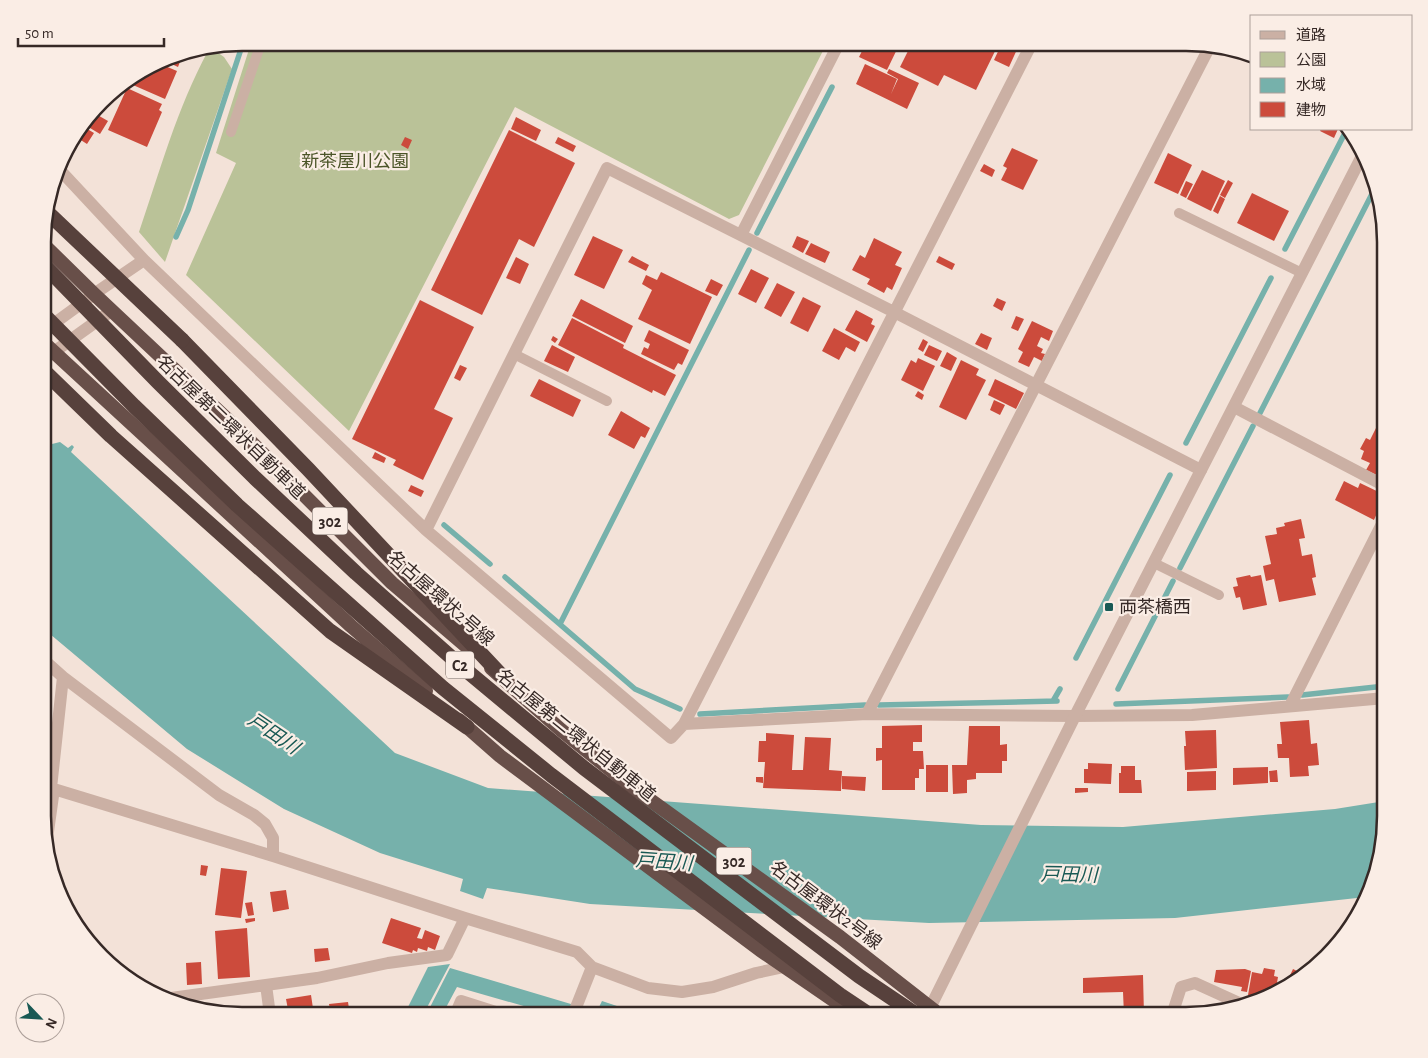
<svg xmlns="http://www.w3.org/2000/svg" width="1428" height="1058" font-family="'Alegreya Sans','Noto Sans JP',sans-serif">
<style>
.green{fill:#bac298}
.water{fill:#76b1ab}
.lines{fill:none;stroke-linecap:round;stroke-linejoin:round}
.stream{stroke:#76b1ab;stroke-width:5.5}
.building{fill:#cc4b3c}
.service{stroke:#cbb0a4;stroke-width:10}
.minor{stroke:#cbb0a4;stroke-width:12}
.tertiary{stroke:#cbb0a4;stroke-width:12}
.trunk{stroke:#684f49;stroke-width:14}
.motorway{stroke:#57413c;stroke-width:15}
.motorway-bridge{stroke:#57413c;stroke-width:15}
.poi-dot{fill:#195954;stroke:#faede5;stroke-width:2}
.labels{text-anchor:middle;stroke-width:4.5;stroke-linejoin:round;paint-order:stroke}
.shield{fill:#faede5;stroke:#71645f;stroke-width:1}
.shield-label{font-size:16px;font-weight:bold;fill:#362926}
.park-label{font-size:18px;fill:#4b5528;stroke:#faede5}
.street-label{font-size:18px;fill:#362926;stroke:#faede5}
.poi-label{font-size:18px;fill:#362926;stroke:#faede5;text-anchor:start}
.water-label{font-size:19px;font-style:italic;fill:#195954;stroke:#faede5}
.rim{fill:none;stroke:#362926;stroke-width:2.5}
</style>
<rect width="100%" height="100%" fill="#f3e2d8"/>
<path class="green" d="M251,43H827L739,215L729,219L515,107L349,431L186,275L236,163L216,153Z
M214,50L224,57L232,69L165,262L139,232C160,171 177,108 208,51Z"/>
<path class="water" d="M60,442L68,448L72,445L74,447L71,452L395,753L488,788L981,825L1123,827L1335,809L1385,801V828L1375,880L1366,897L1175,918L929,923L590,904L487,888L483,899L460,891L463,879L380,853L284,809L187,749L44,629V446Z
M450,964L423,1015H404L428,967Z
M450,968L591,1010V1015H555L457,987L442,1015H426Z
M602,1001L644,1015H617L608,1013L607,1015H595Z"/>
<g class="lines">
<path class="stream" d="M757,233L832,87
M176,237L188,210L243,43
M1285,249L1346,131
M1260,413L1374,190
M1186,443L1271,278
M444,525L490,564
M1180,568L1253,426
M505,577L635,689L680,709
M560,624L749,250
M1076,658L1170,475
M1118,689L1173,581
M1302,695L1385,686
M1053,701L1060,689
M1116,704L1288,697
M879,705L1057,701
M700,714L865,705"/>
</g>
<path class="building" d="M866,43H900L887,70L859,57Z
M912,43H999L976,90L944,75L938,86L900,67Z
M1002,43H1020L1009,67L994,60Z
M183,54L178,67L163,60L166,58Z
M158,63L177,71L165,99L133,85L137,76Z
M865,64L897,79L891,94L898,79L887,73L889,69L919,83L907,109L856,84Z
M127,88L162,104L159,110L162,112L147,147L108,130Z
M94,113L108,121L100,134L85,125Z
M516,117L541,130L536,141L511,129Z
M84,127L94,133L87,144L76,137Z
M1321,129H1338L1334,138L1320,131Z
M509,130L575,163L534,247L519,239L482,315L431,290Z
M405,137L412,140L408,149L401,145Z
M558,137L576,146L573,152L555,143Z
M1012,148L1038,160L1023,190L1001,180L1007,168L1003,166Z
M1168,153L1192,165L1178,194L1154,183Z
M984,164L995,170L992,177L980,171Z
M1202,170L1225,181L1211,211L1187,199Z
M1228,180L1233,183L1225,198L1220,195Z
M1186,181L1193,184L1186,198L1180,195Z
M1252,193L1289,211L1274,241L1237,223Z
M1220,196L1225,199L1218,214L1213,211Z
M593,236L623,250L604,289L574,275Z
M797,236L809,241L803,253L792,247Z
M874,238L902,252L895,265L902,268L892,290L887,287L884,293L867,284L870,279L852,270L860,255L865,258Z
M811,243L830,252L825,263L805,254Z
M632,256L649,265L646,271L628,262Z
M939,256L955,264L952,270L936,262Z
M516,257L529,264L520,284L506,278Z
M751,269L769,278L756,303L738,294Z
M661,272L712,297L690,344L638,319L652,290L642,284L646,275L657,280Z
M711,279L723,285L717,296L705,291Z
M777,283L795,292L781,317L764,308Z
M803,297L821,306L808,332L790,323Z
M997,298L1006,302L1002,311L993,306Z
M581,299L633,326L625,343L572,316Z
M420,300L474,327L434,409L453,418L423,480L393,465L396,460L352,439Z
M856,310L873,319L871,324L875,326L867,342L845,330Z
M1016,316L1024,319L1018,331L1011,328Z
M572,318L624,345L623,348L676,375L665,396L653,390L652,393L558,345Z
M1032,321L1053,331L1049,341L1041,337L1037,346L1043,349L1041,353L1045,354L1042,361L1034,357L1029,367L1018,362L1023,352L1018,349Z
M834,328L860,342L855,352L846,347L839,360L822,351Z
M649,330L689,350L682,365L678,363L674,370L641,354L644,347L648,349L650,344L644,341Z
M981,333L992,338L987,350L975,344Z
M553,336L558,339L555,343L551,340Z
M923,339L928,342L923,352L918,349Z
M552,345L575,357L568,372L544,361Z
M929,345L942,351L937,361L924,355Z
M947,352L957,358L951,371L940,366Z
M918,358L935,366L923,391L901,380L911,360L916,363Z
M961,360L979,369L976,375L986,380L966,420L939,407Z
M460,365L467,368L460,381L454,378Z
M539,379L581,400L573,417L530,396Z
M995,379L1024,393L1016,409L988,395Z
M918,391L924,395L922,400L915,396Z
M994,400L1005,405L1000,415L990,410Z
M621,411L650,428L645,438L641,436L634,449L608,435Z
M1380,420L1385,423V470L1381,477L1366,470L1370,463L1361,459L1364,451L1360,449L1366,438L1370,440Z
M375,452L386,458L384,463L372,458Z
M1344,481L1358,488L1360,483L1385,495L1374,520L1335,500Z
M411,485L424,491L421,497L408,491Z
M1301,519L1305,538L1299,539L1302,556L1312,554L1316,577L1312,578L1316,595L1279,602L1274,579L1266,581L1263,566L1271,564L1265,536L1277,534L1276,528L1285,526L1284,523Z
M1250,575L1251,577L1261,575L1267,605L1243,610L1240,597L1236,598L1233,587L1238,586L1236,578Z
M1309,720L1311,744L1317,743L1319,765L1308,766L1309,776L1290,777L1289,758H1278L1277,744H1282L1280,722Z
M922,725V742H913V751H923L924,769H919V778H915V790H882V760L876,761V748H882V726Z
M969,726H1000V745L1007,744V761H1002V773H976V779L967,780V793L953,794L952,765H967Z
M1216,730L1217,768L1185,770L1184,746H1186L1185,731Z
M766,733L794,735L792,770H803L805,737L831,738L829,770L842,771L841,791L763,788L765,762H758L759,741H766Z
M1088,763L1112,764L1111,784L1084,783V769H1088Z
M926,765H948V792H926Z
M1121,766H1135V780H1141L1142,793H1119V773H1121Z
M1268,767V783L1233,785V768Z
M1277,770L1278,782H1270L1269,771Z
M1216,771V790L1187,791V772Z
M842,776L866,777L865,791L842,789Z
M756,777H763V783L756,782Z
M1075,788H1088V792L1075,793Z
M201,865L208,866L206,876L200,875Z
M221,868L247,871L241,918L215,915Z
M286,890L289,909L273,912L270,892Z
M252,902L254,915L248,916L245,903Z
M255,918V921L246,923L245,919Z
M391,918L421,928L417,938L422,939L425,930L440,936L435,950L428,947L427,951L418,948L417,952L413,950L412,953L382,943Z
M247,928L250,977L218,979L215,931Z
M328,948L330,960L315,962L314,949Z
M201,962L202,984L187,985L186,963Z
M1264,968L1275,970L1274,976L1278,977L1275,994L1262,998L1248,995L1252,972L1262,974Z
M1245,969L1251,971L1247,992L1241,991L1242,987L1214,982L1216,970Z
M1293,969L1301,973L1285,986Z
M1143,975L1144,1015H1124L1123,992L1083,993V978Z
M311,995L314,1015H289L286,999Z
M348,1002L350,1015H331L329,1004Z"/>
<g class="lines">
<path class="service" d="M231,132L261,43
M1179,213L1302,273
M514,354L607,401
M1154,563L1219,595"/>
<path class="minor" d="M59,169L144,260L426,530L671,738L684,724L1032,43
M741,235L839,43
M94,294L144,260
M1234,407L1385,486
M426,530L607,168L894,312L1201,470
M44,660L63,677L219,795L254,815L265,824L273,838V856
M1290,706L1385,518
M867,714L1210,46
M684,724L867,714L1075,716L1192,715L1385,698
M44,786L273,856L465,918L577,952L592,967L573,1015
M51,788L63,677
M46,846L54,789
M592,967L648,988L682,992L713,987L756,973L784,967
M266,985L270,1015
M164,999L317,978L388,963L447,955L465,918
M455,1015L461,1001L505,1015
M1172,1015L1181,987L1195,983L1239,1003"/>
<path class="tertiary" d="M44,329L56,322L89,298
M44,359L111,311
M928,1015L930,1008L1075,716L1364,152"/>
<path class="trunk" d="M44,245L94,294L242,433L392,583L467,647
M44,343L351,626L426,691
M491,668L561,730L628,784L840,937L940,1015
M459,720L500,756L760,950L855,1015"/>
<path class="motorway" d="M182,340L308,469L500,674
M44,371L111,436L330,631L467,727"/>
<path class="motorway-bridge" d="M46,211L182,340
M44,265L158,382L255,478L356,573L461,666L584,768L859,976L917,1015
M44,315L134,406L237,505L443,688L551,775L840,995L870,1015"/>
</g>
<rect class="poi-dot" x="1104" y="602" width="10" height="10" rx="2.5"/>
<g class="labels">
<g class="shield">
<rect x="312.5" y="507.5" width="35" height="27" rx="4"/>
<rect x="446" y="651.5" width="28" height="27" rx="4"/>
<rect x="716.5" y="847.5" width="35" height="27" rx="4"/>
</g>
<g class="shield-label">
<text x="330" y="527">302</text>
<text x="460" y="671">C2</text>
<text x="734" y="867">302</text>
</g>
<g class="park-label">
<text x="355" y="167">新茶屋川公園</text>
</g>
<g class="street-label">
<text transform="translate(231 427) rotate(44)" y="6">名古屋第二環状自動車道</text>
<text transform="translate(441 598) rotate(41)" y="6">名古屋環状2号線</text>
<text transform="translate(576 735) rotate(39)" y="6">名古屋第二環状自動車道</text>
<text transform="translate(826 905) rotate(37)" y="6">名古屋環状2号線</text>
</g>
<g class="poi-label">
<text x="1119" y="613">両茶橋西</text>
</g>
<g class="water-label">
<text transform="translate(274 733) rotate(34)" y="7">戸田川</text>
<text transform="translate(664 861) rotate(4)" y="7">戸田川</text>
<text transform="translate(1069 874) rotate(1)" y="7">戸田川</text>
</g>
</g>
<path d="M0 0H1428V1058H0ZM242 51H1186A191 191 0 0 1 1377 242V816A191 191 0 0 1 1186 1007H242A191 191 0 0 1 51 816V242A191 191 0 0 1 242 51Z" fill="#faede5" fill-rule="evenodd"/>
<path class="rim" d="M242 51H1186A191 191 0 0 1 1377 242V816A191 191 0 0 1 1186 1007H242A191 191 0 0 1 51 816V242A191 191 0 0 1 242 51Z"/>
<rect x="1250" y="15" width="162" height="115" fill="#faede5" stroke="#ac9f99"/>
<rect x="1260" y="31" width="25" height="8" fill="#cbb0a4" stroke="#ac9f99"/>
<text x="1296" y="40" font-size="15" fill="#362926">道路</text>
<rect x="1260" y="52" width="25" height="15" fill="#bac298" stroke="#ac9f99"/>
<text x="1296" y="65" font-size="15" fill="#362926">公園</text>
<rect x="1260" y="78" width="25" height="15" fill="#76b1ab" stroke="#ac9f99"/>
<text x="1296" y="90" font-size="15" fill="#362926">水域</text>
<rect x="1260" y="102" width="25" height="15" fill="#cc4b3c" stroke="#ac9f99"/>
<text x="1296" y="115" font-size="15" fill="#362926">建物</text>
<g transform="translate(40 1018) rotate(115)"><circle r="24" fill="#faede5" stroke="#ac9f99"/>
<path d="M0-4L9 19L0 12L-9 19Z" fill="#195954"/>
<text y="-8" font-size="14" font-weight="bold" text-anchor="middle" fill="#362926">N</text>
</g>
<path d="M18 38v8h146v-8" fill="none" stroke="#362926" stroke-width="2.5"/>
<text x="25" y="38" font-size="15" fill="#362926" stroke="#faede5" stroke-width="4" paint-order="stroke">50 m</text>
</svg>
